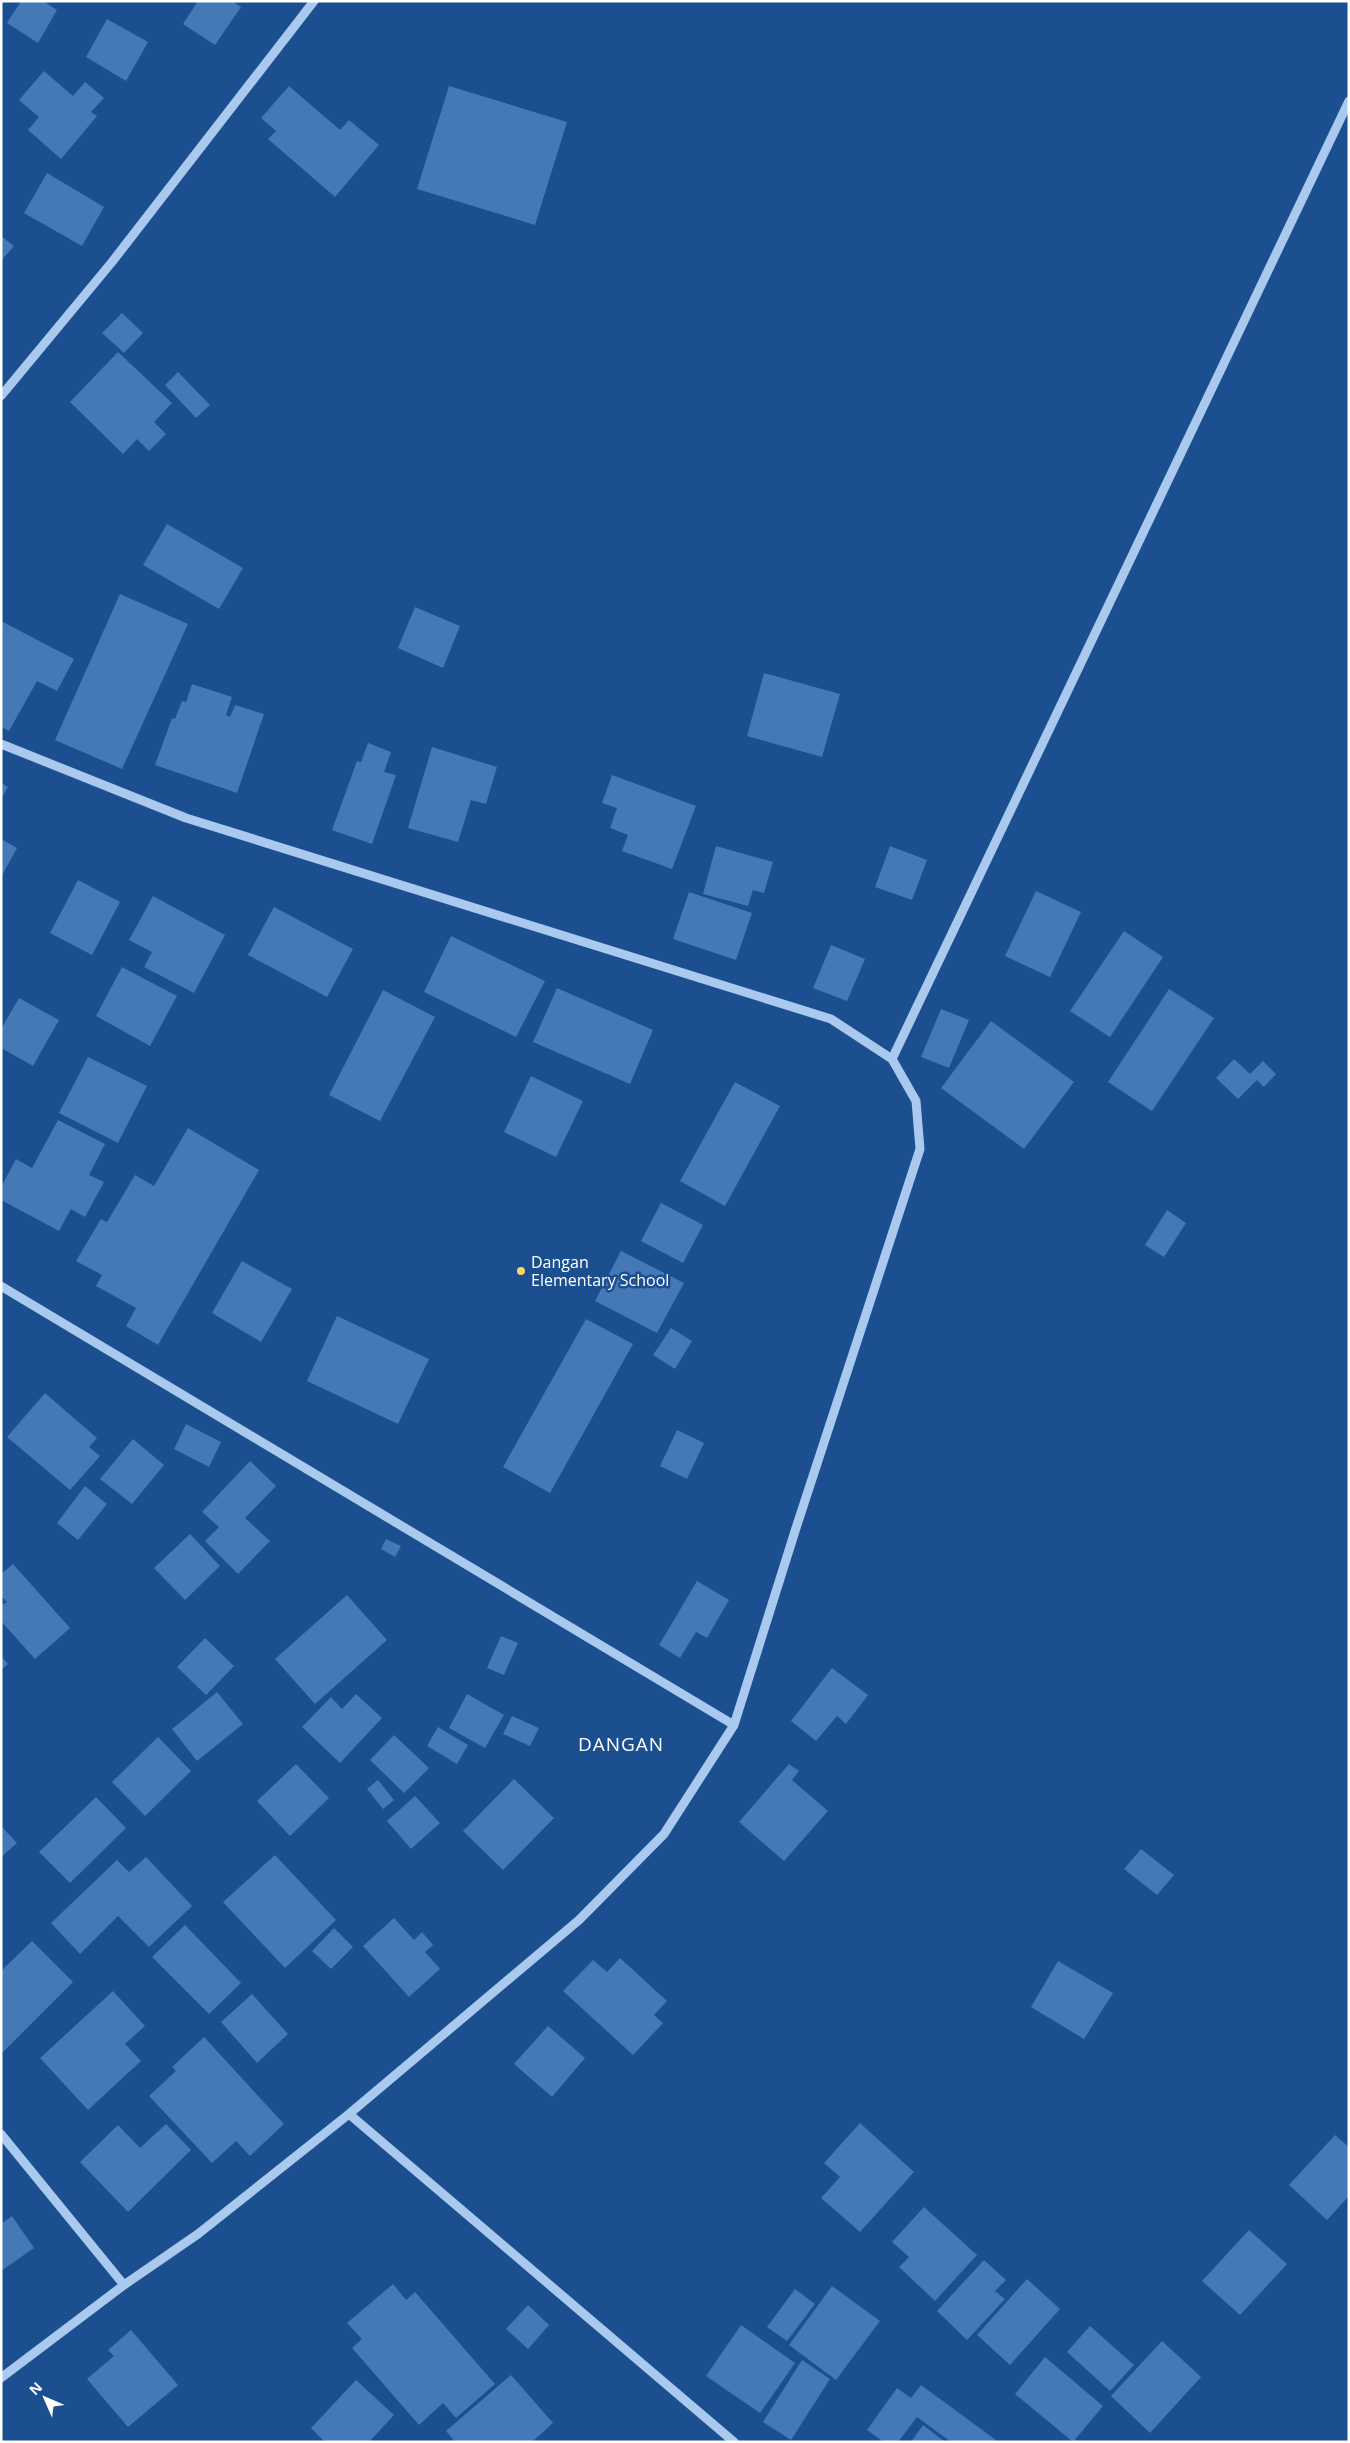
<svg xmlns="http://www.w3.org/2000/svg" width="1350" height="2443" font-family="'Open Sans',sans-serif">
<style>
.building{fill:#4478b7}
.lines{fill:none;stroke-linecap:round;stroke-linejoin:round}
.minor{stroke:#a9c9ee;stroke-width:9}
.poi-dot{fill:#ffd166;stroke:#1b4f8f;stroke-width:2}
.labels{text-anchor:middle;stroke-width:5;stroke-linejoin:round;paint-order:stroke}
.poi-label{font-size:16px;fill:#fff;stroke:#1b4f8f;text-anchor:start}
.quarter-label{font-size:19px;letter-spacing:1px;fill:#fff;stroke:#1b4f8f}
</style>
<rect width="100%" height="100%" fill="#1b4f8f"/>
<path class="building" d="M21,1H43L57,10L38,43L7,23Z
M198,1H232L241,7L215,45L183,24Z
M107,19L148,42L126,81L86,57Z
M44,71L73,96L85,82L104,98L91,112L97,116L61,159L28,130L39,117L19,100Z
M289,86L340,130L349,120L379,145L335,197L268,139L276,131L261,118Z
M449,86L567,122L535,225L417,189Z
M47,173L104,207L82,246L24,213Z
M1,236L14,246L1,261Z
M122,313L143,333L124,353L102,333Z
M118,352L172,403L154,422L166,434L149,451L137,439L123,454L70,402Z
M178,372L210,405L196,418L165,385Z
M167,524L243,568L219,609L143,565Z
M120,594L188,624L122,769L55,740Z
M415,607L460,626L443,668L398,648Z
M1,621L74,659L57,691L37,681L9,731L1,727Z
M764,673L840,694L822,757L747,736Z
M192,684L232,697L226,715L230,717L235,705L264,714L237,793L155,765L172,718L175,719L182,701L186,702Z
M368,743L391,752L384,772L396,775L372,844L332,830L357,761L361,762Z
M432,747L497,767L486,804L471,800L458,842L408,828Z
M612,775L696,806L672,869L622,851L628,835L610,828L617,808L602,803Z
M1,783L8,787L1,799Z
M1,839L17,848L1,877Z
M716,846L773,862L764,893L753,890L748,906L703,894Z
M890,846L927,860L912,900L875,887Z
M78,880L120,902L92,955L50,933Z
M1036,891L1081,912L1050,977L1005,956Z
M689,892L752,913L736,960L673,939Z
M153,896L225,935L194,993L144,967L152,952L129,940Z
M274,907L353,949L327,997L248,955Z
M1124,931L1163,957L1110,1037L1070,1011Z
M451,936L545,981L516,1037L424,992Z
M831,945L865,959L847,1001L813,988Z
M122,967L177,996L150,1046L96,1016Z
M557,988L653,1030L630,1084L533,1042Z
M1169,989L1214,1018L1152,1111L1108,1082Z
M383,990L435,1017L380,1121L329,1095Z
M19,998L59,1020L33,1066L1,1048V1029Z
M941,1009L969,1020L949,1068L921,1057Z
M991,1021L1074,1082L1024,1149L941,1088Z
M88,1057L147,1086L118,1143L59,1113Z
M1234,1059L1250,1074L1263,1061L1276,1074L1264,1087L1257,1080L1238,1099L1216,1078Z
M531,1076L583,1101L556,1157L504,1132Z
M735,1082L780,1106L725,1206L680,1181Z
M58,1120L105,1144L89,1175L104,1182L85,1217L71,1209L59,1231L1,1200V1187L16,1159L32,1168Z
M188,1128L259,1170L158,1345L126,1326L136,1308L96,1286L102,1275L76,1261L101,1219L107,1222L135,1175L154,1186Z
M661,1203L703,1225L683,1263L641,1241Z
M1167,1210L1186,1223L1164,1257L1145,1245Z
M621,1251L684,1283L657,1333L595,1301Z
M242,1261L292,1289L261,1342L212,1313Z
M337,1316L429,1359L398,1424L307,1381Z
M586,1319L633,1344L550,1493L503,1467Z
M671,1328L692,1341L675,1369L653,1355Z
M45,1393L97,1438L89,1447L100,1456L70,1490L7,1437Z
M186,1424L221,1442L209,1467L174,1449Z
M677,1430L704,1443L687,1479L660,1466Z
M133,1439L164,1465L132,1504L100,1479Z
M250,1461L276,1486L245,1518L270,1541L238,1574L205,1541L219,1527L202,1512Z
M85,1486L107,1504L78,1540L57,1523Z
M190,1534L220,1566L185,1600L154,1568Z
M386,1539L401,1546L395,1557L381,1549Z
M13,1564L70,1628L35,1659L1,1621V1606L7,1602L1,1596V1574Z
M697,1581L729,1600L707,1638L696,1632L680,1658L659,1645Z
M347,1595L387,1640L315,1704L275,1659Z
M501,1636L518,1643L504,1675L487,1668Z
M205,1638L234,1666L206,1695L177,1667Z
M1,1656L8,1664L1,1670Z
M832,1668L868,1695L846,1724L837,1716L816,1741L791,1721Z
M217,1692L243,1724L197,1761L172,1729Z
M356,1694L382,1718L340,1763L302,1727L331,1697L342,1709Z
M467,1694L504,1715L485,1748L449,1728Z
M512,1716L539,1728L530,1746L503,1734Z
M438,1727L468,1745L457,1764L427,1746Z
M394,1735L429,1768L404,1793L370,1760Z
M158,1737L191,1771L145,1816L112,1782Z
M296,1764L329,1798L290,1836L257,1801Z
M789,1764L799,1771L792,1780L828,1811L784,1861L739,1822Z
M514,1779L554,1818L503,1870L463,1831Z
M378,1780L394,1800L383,1809L367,1789Z
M415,1796L440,1823L411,1849L387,1821Z
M96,1797L126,1828L70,1883L39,1852Z
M1,1826L17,1843L1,1857Z
M1141,1849L1174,1875L1157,1895L1124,1869Z
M275,1855L336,1920L285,1968L223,1902Z
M146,1857L192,1906L149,1947L118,1916L80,1954L51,1923L117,1860L129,1872Z
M394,1918L414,1940L422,1932L433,1945L425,1952L440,1969L409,1997L363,1946Z
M185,1925L241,1983L209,2014L152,1957Z
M334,1928L353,1947L331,1969L312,1951Z
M32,1941L73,1982L3,2052L1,2050V1971Z
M620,1958L667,2001L654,2015L663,2023L633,2055L563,1991L593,1960L607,1972Z
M1058,1961L1113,1993L1084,2039L1031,2007Z
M113,1991L145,2026L125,2044L141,2061L88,2110L40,2058Z
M252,1994L288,2034L257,2063L221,2022Z
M548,2026L585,2058L552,2097L514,2064Z
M204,2037L284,2124L250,2156L236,2141L212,2163L149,2096L176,2071L172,2067Z
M860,2123L914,2172L860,2232L821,2198L840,2177L824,2163Z
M166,2124L191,2150L128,2212L80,2162L118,2125L140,2148Z
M1335,2135L1349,2147V2196L1327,2220L1289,2185Z
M924,2207L977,2255L935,2301L899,2267L909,2257L892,2242Z
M12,2216L34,2248L1,2271V2224Z
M1249,2230L1287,2264L1240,2315L1202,2281Z
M984,2260L1006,2280L995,2291L1005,2299L967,2340L937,2311Z
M1027,2279L1060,2309L1010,2365L977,2335Z
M393,2284L406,2300L415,2292L495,2384L456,2418L443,2403L419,2425L352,2348L362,2339L347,2323Z
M832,2286L880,2321L836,2380L789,2345Z
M795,2289L815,2304L787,2341L767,2327Z
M528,2305L549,2325L528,2349L506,2329Z
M741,2325L795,2363L760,2413L706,2376Z
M1090,2326L1134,2365L1110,2391L1067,2352Z
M131,2330L178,2385L128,2427L87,2379L114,2356L108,2350Z
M1162,2341L1201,2377L1150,2433L1111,2396Z
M1045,2357L1103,2406L1073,2442L1015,2394Z
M802,2360L830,2379L791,2440L763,2422Z
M511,2375L553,2423L532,2442H455L446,2431Z
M356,2380L394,2415L369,2442H325L311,2428Z
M921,2385L996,2440L995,2442H951L917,2417L898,2442H884L867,2430L897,2388L911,2398Z
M923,2425L945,2442H911Z"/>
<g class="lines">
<path class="minor" d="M1,396L112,262L314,1
M1,744L186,818L831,1019L892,1059L916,1101L920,1149L796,1528L734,1725L664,1834L579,1920L349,2114L198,2234L124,2285L1,2378
M892,1059L1349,101
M1,1286L734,1725
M349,2114L734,2442
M1,2134L124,2285"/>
</g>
<circle class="poi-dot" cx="521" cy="1271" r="5"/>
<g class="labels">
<g class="poi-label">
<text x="531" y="1268">Dangan<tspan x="531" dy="18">Elementary School</tspan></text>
</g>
<g class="quarter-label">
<text x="621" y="1751">DANGAN</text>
</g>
</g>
<rect width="1350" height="2443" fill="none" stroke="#ffffff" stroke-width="5"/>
<g transform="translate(45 2398) rotate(315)" stroke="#1b4f8f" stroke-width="4" paint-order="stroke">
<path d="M0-4L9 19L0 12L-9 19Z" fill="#ffffff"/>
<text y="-8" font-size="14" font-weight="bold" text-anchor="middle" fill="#ffffff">N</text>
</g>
</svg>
